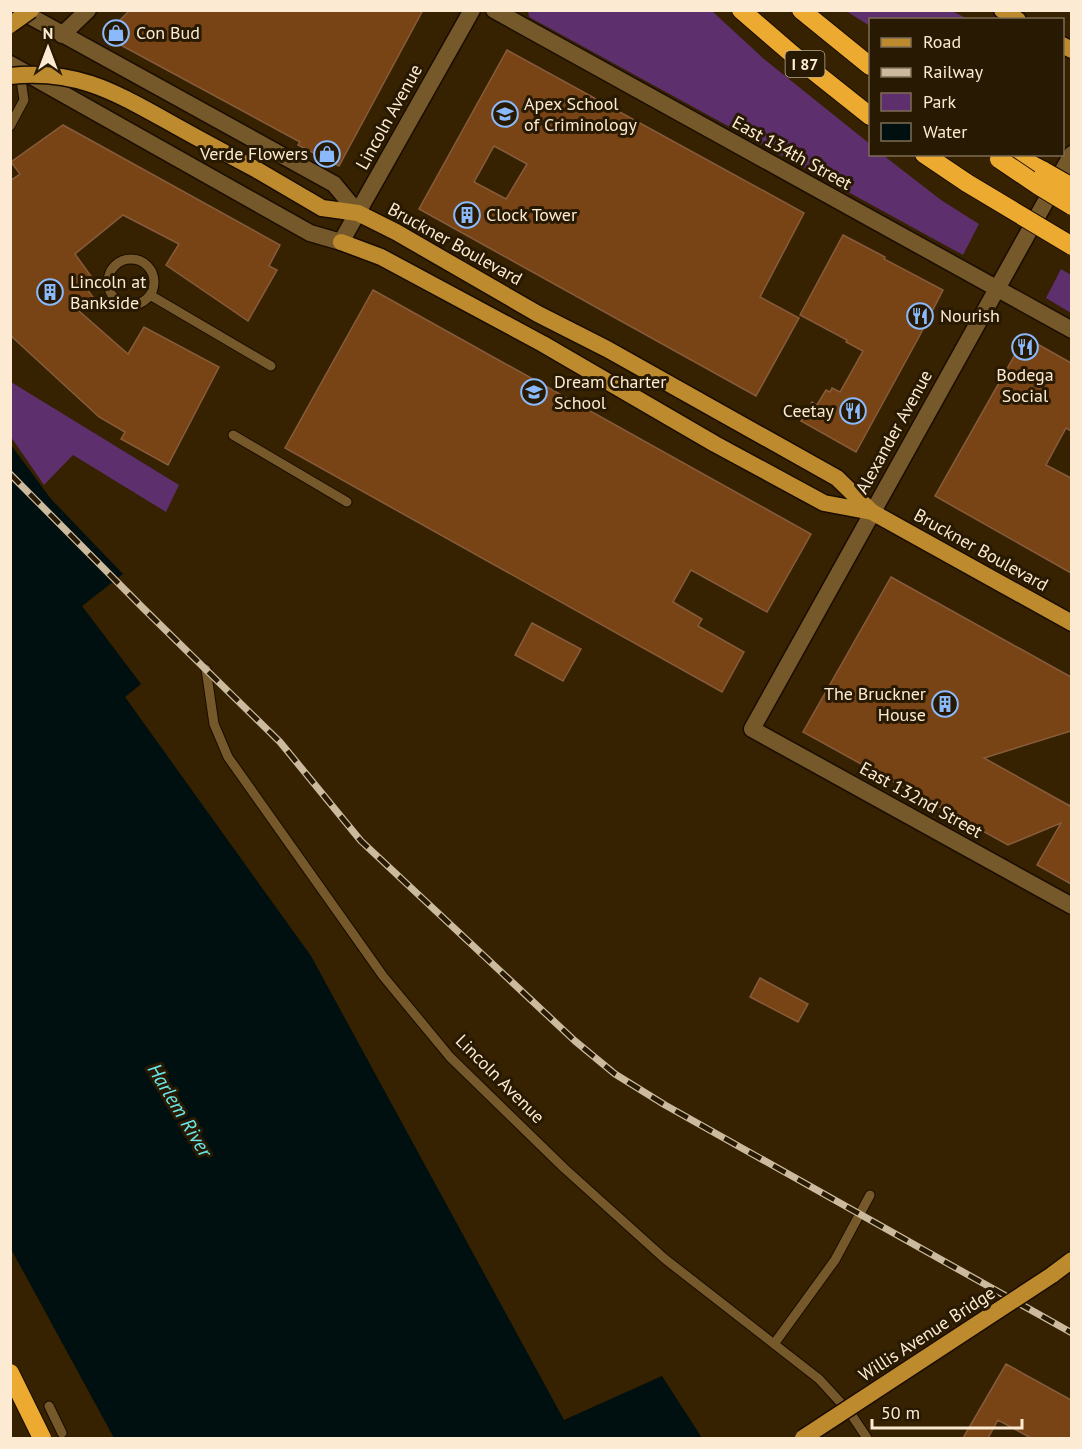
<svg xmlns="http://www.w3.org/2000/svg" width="1082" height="1449" font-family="'PT Sans',sans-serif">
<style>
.green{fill:#5d2f6c}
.water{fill:#000f10}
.building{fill:#784415;stroke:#875c3b;stroke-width:1.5;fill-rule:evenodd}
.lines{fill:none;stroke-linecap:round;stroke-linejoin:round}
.service-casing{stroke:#190c00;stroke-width:11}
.minor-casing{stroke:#190c00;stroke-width:19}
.secondary-casing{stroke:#190c00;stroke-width:19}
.primary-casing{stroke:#190c00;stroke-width:19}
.motorway-casing{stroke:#190c00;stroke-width:20}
.service{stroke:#76592a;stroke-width:9}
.minor{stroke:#76592a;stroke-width:16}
.secondary{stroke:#76592a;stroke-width:16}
.primary{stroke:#bd8a2e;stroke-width:16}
.motorway{stroke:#ecaa31;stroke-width:18}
.rail-casing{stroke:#ccba9f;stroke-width:7}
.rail{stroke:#281902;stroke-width:4.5;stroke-dasharray:14;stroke-linecap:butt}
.primary-bridge-casing{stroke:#190c00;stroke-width:19;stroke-linecap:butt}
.motorway-bridge-casing{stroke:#190c00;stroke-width:20;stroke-linecap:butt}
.primary-bridge{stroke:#bd8a2e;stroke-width:16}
.motorway-bridge{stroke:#ecaa31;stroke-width:18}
.labels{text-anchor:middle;stroke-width:6;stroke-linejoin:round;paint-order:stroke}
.shield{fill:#281902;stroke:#bcac94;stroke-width:1.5}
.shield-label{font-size:16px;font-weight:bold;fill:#fcebd2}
.poi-label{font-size:18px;fill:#fcebd2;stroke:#281902;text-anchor:start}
.street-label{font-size:18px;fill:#fcebd2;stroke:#281902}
.water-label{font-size:20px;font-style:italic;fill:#69e6e9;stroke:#281902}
</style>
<rect width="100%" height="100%" fill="#362100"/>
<path class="green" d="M528,11H712L764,59L870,144V154L883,155L941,200L979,224L963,255L529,17Z
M846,11H952L968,19L870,20V26Z
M1061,269L1071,275V313L1046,298Z
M11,382L179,485L166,512L73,455L44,485L11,437Z"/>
<path class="water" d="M11,445L51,499L123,574L82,606L141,684L125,697L311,956L564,1420L662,1376L702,1438H114L11,1249Z"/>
<path class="building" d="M130,10H423L339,166L298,145L300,142L104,36Z
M507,50L804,213L760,297L799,318L756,396L419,209ZM494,146L527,164L506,199L474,182Z
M63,125L280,245L269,266L277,270L248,321L166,265L179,244L123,215L75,254L93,279L84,285L95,300L79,311L128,354L144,327L219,367L168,465L121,439L125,432L99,417L10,335V181L20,174L11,162Z
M843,235L885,257L884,259L943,290L920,335L856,452L801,421L812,402L817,405L826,390L830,392L832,388L840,392L863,351L846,342L847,340L800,315Z
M373,290L811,534L767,612L691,570L673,602L702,619L698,626L744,652L722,692L285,448Z
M1025,337L1071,363V431L1066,428L1046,465L1071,478V573L935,496Z
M891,577L1071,677V731L984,758L1070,806L1071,802V884L1037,865L1061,823L1008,845L803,732Z
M532,623L581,649L563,681L515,655Z
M760,978L808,1004L798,1022L750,997Z
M1006,1364L1071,1400V1438H1031L998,1420L988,1438H963Z"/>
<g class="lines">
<g class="service-casing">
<path id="service" d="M10,126L24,100L20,74
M108 282a23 23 0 1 1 46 0a23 23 0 1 1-46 0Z
M150,295L271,366
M233,435L347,502
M206,669L214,724L228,757L383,976L450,1057L564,1168L665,1259L819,1379L851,1414L867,1438
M774,1344L835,1260L870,1195
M49,1406L62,1433"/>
</g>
<g class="minor-casing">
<path id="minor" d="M19,10L334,184L358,213
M494,10L1072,330
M62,35L88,10
M10,64L310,233L341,242
M1072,154L752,729L1072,906"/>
</g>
<g class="secondary-casing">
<path id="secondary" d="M341,242L472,10"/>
</g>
<g class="primary-casing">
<path id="primary" d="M1002,10L1018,20
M1062,45L1072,50
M257,170L322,208L358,213L396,232L538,314L607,349L837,478L872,512L1072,623
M341,242L381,257L543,344L715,444L824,503L872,512
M1052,1275L1072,1260"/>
</g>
<g class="motorway-casing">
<path id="motorway" d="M741,10L792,54L870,116
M801,10L870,66
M924,154L967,183
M1011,154L1044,171"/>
</g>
<use href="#service" class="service"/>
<use href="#minor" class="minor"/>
<use href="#secondary" class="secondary"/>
<use href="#primary" class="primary"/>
<use href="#motorway" class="motorway"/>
<g class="rail-casing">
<path id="rail" d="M10,474L143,608L280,742L361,841L575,1041L615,1074L665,1105L1072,1333"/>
</g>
<use href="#rail" class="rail"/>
<g class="primary-bridge-casing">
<path id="primary-bridge" d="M10,25L31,10
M10,76C75,69 113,91 167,121C197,138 227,154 257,170
M803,1438L1052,1275"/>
</g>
<g class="motorway-bridge-casing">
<path id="motorway-bridge" d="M999,159L1039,186L1072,206
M1044,171L1072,187
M967,183L1072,246
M10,1373L42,1438"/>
</g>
<use href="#primary-bridge" class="primary-bridge"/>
<use href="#motorway-bridge" class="motorway-bridge"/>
</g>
<defs>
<g id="shop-ring" transform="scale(1.35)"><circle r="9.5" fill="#281902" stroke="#8bbafc" stroke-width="1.5"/><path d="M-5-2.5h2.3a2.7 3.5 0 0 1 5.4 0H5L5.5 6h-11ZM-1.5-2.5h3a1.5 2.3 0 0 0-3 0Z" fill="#8bbafc"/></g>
<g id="school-ring" transform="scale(1.35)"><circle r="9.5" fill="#281902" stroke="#8bbafc" stroke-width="1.5"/><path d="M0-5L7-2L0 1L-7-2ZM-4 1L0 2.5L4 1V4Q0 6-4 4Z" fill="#8bbafc"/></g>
<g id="building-ring" transform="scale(1.35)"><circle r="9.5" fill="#281902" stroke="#8bbafc" stroke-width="1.5"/><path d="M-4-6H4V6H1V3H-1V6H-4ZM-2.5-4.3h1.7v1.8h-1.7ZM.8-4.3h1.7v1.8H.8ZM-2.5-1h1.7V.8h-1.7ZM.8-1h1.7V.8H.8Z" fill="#8bbafc"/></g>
<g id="restaurant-ring" transform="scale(1.35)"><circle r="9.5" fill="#281902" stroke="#8bbafc" stroke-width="1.5"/><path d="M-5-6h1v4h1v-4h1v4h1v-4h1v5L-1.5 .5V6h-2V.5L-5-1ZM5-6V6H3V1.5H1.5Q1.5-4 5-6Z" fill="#8bbafc"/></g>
</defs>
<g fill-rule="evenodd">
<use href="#shop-ring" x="116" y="33"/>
<use href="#school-ring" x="505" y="114"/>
<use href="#shop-ring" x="327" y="154"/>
<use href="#building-ring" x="467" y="215"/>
<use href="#building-ring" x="50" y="292"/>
<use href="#restaurant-ring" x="920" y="316"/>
<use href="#restaurant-ring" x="1025" y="347"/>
<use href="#school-ring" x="534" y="392"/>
<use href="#restaurant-ring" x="853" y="411"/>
<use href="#building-ring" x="945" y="704"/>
</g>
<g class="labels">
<rect class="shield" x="785.5" y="51" width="39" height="26" rx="4.5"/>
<g class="shield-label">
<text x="805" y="70">I 87</text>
</g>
<g class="poi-label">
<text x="136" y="39">Con Bud</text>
<text x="524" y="110">Apex School<tspan x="524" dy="21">of Criminology</tspan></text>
<text x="308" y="160" text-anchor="end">Verde Flowers</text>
<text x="486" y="221">Clock Tower</text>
<text x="70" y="288">Lincoln at<tspan x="70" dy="21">Bankside</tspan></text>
<text x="940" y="322">Nourish</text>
<text x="1025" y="381" text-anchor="middle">Bodega<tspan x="1025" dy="21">Social</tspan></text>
<text x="554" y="388">Dream Charter<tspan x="554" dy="21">School</tspan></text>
<text x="834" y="417" text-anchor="end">Ceetay</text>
<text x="926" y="700" text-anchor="end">The Bruckner<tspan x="926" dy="21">House</tspan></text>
</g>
<g class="street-label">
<text transform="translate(389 117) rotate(-61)" y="6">Lincoln Avenue</text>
<text transform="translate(792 153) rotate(29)" y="6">East 134th Street</text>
<text transform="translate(455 244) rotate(29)" y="6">Bruckner Boulevard</text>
<text transform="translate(894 432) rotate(-61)" y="6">Alexander Avenue</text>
<text transform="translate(981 550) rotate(29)" y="6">Bruckner Boulevard</text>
<text transform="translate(921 800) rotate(29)" y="6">East 132nd Street</text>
<text transform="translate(500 1079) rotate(45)" y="6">Lincoln Avenue</text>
<text transform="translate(927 1334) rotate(-33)" y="6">Willis Avenue Bridge</text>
</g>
<g class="water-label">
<text transform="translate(180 1110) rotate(59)" y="7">Harlem River</text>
</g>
</g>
<rect width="1082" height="1449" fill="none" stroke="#fcebd2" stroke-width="24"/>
<rect x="869" y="18" width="195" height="138" fill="#281902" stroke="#7d6d55" stroke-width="1.5"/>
<rect x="881" y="38" width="30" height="9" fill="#bd8a2e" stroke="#7d6d55" stroke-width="1.5"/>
<text x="923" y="48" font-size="18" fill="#fcebd2">Road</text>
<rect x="881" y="68" width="30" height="9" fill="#ccba9f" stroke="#7d6d55" stroke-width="1.5"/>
<text x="923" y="78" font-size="18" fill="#fcebd2">Railway</text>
<rect x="881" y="93" width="30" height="18" fill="#5d2f6c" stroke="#7d6d55" stroke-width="1.5"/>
<text x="923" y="108" font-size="18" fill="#fcebd2">Park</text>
<rect x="881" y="123" width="30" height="18" fill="#000f10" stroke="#7d6d55" stroke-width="1.5"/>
<text x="923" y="138" font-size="18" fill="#fcebd2">Water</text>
<g transform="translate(48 48)" stroke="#281902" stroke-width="4.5" paint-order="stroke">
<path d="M0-4.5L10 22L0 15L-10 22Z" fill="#fcebd2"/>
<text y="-9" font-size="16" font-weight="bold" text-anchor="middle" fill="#fcebd2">N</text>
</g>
<path d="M872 1419v9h150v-9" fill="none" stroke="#fcebd2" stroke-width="3"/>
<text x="881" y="1419" font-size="18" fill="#fcebd2" stroke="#281902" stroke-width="4.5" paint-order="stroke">50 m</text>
</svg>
